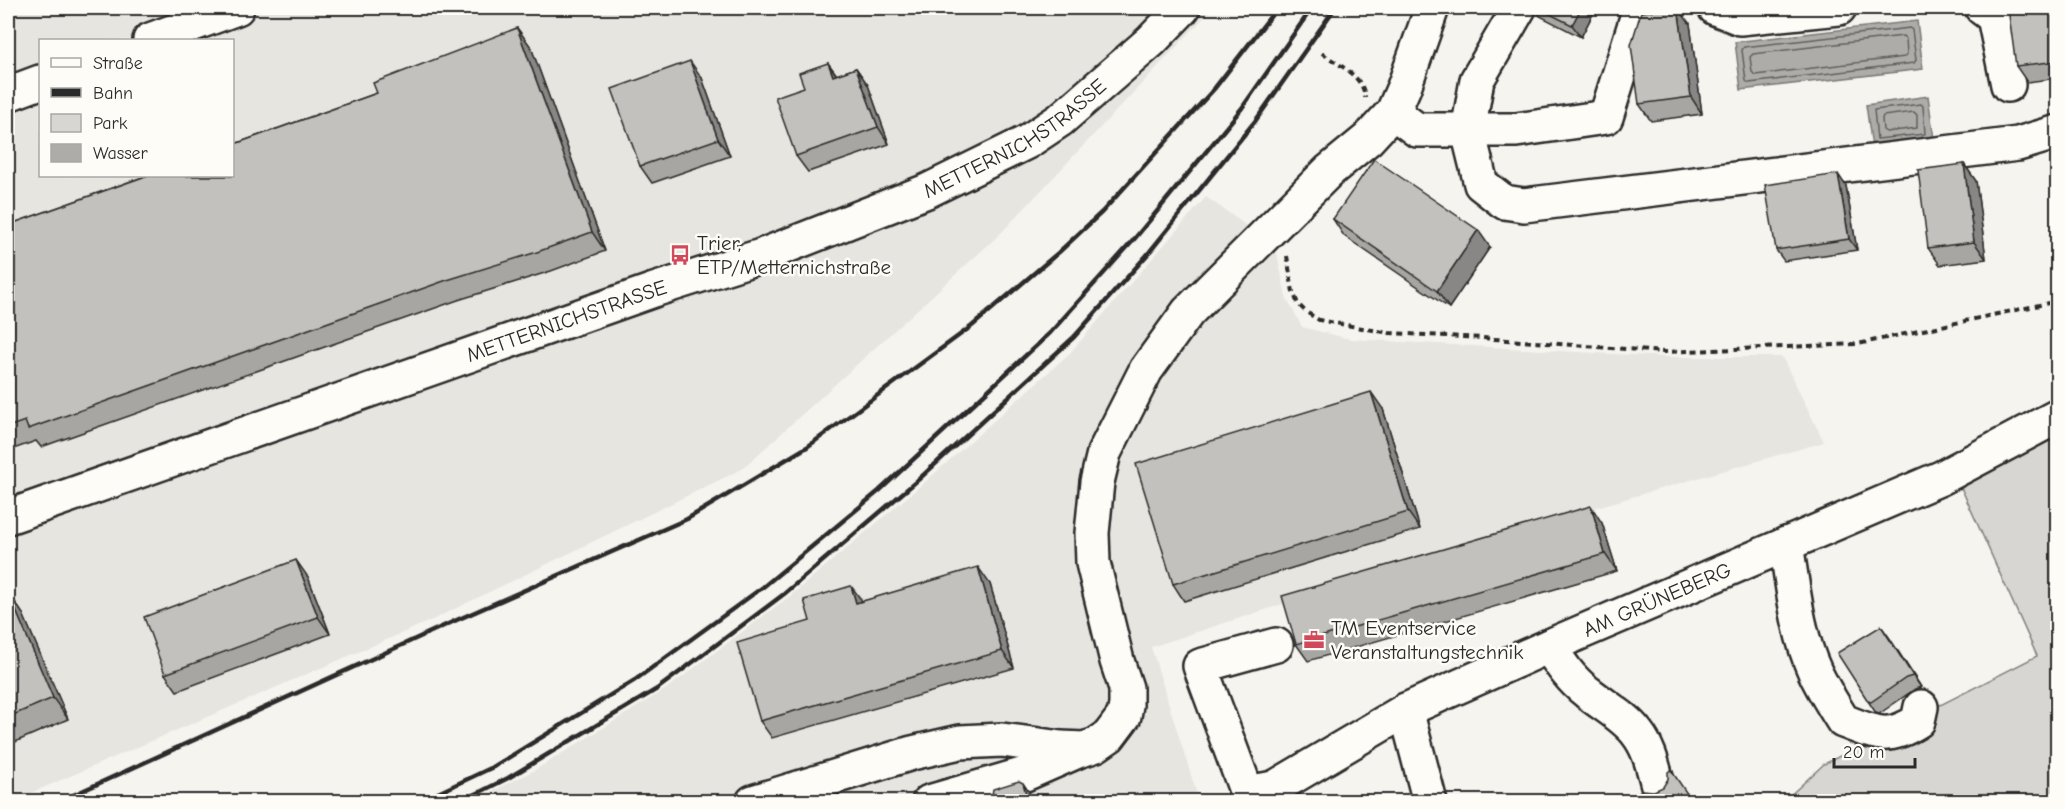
<svg xmlns="http://www.w3.org/2000/svg" width="2065" height="809" font-family="'Comic Neue',sans-serif">
<style>
.built{fill:#e6e5e0;fill-rule:evenodd}
.green{fill:#d7d6d2;stroke:#81807e;stroke-width:1.5}
.water{fill:#adaca9;stroke:#797877;stroke-width:1.5}
.lines{fill:none;stroke-linecap:round;stroke-linejoin:round}
.shore{stroke:#5f5f5d;stroke-width:1.5}
.minor-casing{stroke:#2b2b2b;stroke-width:38}
.path{stroke:#2b2b2b;stroke-width:4;stroke-dasharray:6 4.5;stroke-linecap:butt}
.minor{stroke:#fdfcf7;stroke-width:33}
.rail{stroke:#2b2b2b;stroke-width:4.5}
.wall{fill:#a7a6a3;stroke:#2b2b2b;stroke-width:1.5}
.shaded-wall{fill:#888785;stroke:#2b2b2b;stroke-width:1.5}
.building{fill:#c2c1be;stroke:#2b2b2b;stroke-width:1.5}
.labels{text-anchor:middle;stroke-width:5;stroke-linejoin:round;paint-order:stroke}
.street-label{font-size:21px;fill:#2b2b2b;stroke:#fdfcf7}
.poi-label{font-size:21px;fill:#2b2b2b;stroke:#fdfcf7;text-anchor:start}
</style>
<rect width="100%" height="100%" fill="#f5f4ef"/>
<filter id="ink" filterUnits="userSpaceOnUse"><feTurbulence type="fractalNoise" baseFrequency=".0167" numOctaves="2"/><feDisplacementMap in="SourceGraphic" scale="12" xChannelSelector="R" yChannelSelector="G"/><feConvolveMatrix kernelMatrix="1 2 1 2 8 2 1 2 1" color-interpolation-filters="sRGB"/></filter>
<g filter="url(#ink)">
<path class="built" d="M8,8H1213L1000,234L742,469L430,621L10,802L8,801ZM40,40H232V176H40Z
M1206,197L1244,224L1277,253L1286,297L1302,327L1350,339L1665,357H1782L1824,442L1457,547L1151,647L1199,801L471,802L535,770L666,689L790,596L925,482L1070,353Z"/>
<path class="green" d="M2057,427V801L1783,802L1824,764L2037,656L1959,483Z"/>
<path class="water" d="M1917,21L1923,69L1741,90L1735,42Z
M1928,96L1934,139L1872,147L1866,105Z"/>
<g class="lines">
<path class="shore" d="M1910,28L1912,30L1916,60L1914,63L1749,83L1746,81L1742,50L1744,47Z
M1903,36L1906,39L1907,54L1905,57L1755,75L1752,72L1750,57L1753,54Z
M1921,104L1923,106L1925,134L1877,139L1874,110Z
M1914,112L1917,115V128L1886,132L1883,130L1882,119L1883,116Z"/>
<g class="minor-casing">
<g id="minor">
<path d="M1519,8L1477,80L1468,131L1481,184L1504,202L1524,205L2018,144L2058,132"/>
<path d="M1715,8L1740,18L1839,8"/>
<path d="M1982,8L1994,17L2008,85"/>
<path d="M150,40L237,8"/>
<path d="M8,94L40,82"/>
<path d="M1393,112L1417,130H1516L1606,117L1640,8"/>
<path id="s1" d="M8,517L654,290L761,256L927,191L1027,142L1060,120L1151,41L1183,8"/>
<path d="M1786,544C1793,586 1797,633 1815,672C1823,689 1833,705 1843,721C1876,733 1887,741 1918,721L1921,707"/>
<path d="M1549,646C1560,663 1570,679 1587,692C1604,706 1624,716 1637,733C1649,748 1653,767 1658,785"/>
<path d="M1406,710L1430,802"/>
<path d="M1274,788L1247,793L1200,666L1276,645"/>
<path d="M753,802L912,753L960,742L1002,740L1061,748L1084,749L1096,745L1109,736L1124,716L1126,705V688L1117,661L1093,563L1092,533L1097,482L1104,453L1146,370L1188,312L1329,171L1368,139L1393,112L1404,87L1432,8"/>
<path d="M929,802L1025,774L1080,750"/>
<path id="s2" d="M1277,802L1274,788L1406,710L1549,646L1941,478L2058,416"/>
</g>
</g>
<path class="path" d="M1252,8H1254
M1322,53C1338,65 1364,76 1365,98
M1287,256L1293,292L1298,304L1306,312L1319,320L1389,333L1482,338L1664,352L1858,344L2058,301"/>
<use href="#minor" class="minor"/>
<path class="rail" d="M58,802L459,619L687,519L807,447L972,326L1059,252L1102,212L1214,89L1277,8
M419,802L493,767L635,680L763,587L879,491L1050,333L1131,243L1242,108L1312,8
M460,802L508,778L657,689L784,594L919,479L1074,337L1147,255L1256,120L1335,8"/>
</g>
<path class="wall" d="M1534,8H1596L1581,37L1540,16Z
M2058,8V78L2027,82L2016,66Z
M1690,24L1702,114L1651,121L1639,104Z
M517,28L531,47L605,251L551,271L458,300L41,447L36,441L8,451V225L377,93Z
M828,63L837,75L856,68L868,85L889,144L808,172L796,156L804,87Z
M702,78L730,156L652,183L640,166Z
M1964,164L1976,181L1986,259L1940,265L1928,248Z
M1846,186L1857,250L1784,261L1776,250Z
M1333,219L1490,247L1449,308L1344,236Z
M1383,409L1420,529L1184,601L1173,584Z
M1602,523L1617,571L1308,661L1296,644Z
M308,577L330,634L177,691L165,674Z
M990,584L1014,668L772,738L760,721L810,621L862,601Z
M8,592L23,614L68,719L8,745Z
M1881,626L1921,687L1915,689L1879,714L1876,713L1868,701Z"/>
<path class="shaded-wall" d="M1581,8H1596L1581,37L1572,25Z
M1678,8L1690,24L1702,114L1691,97Z
M517,28L531,47L605,251L592,232Z
M690,61L702,78L730,156L718,139Z
M828,63L840,80L833,76Z
M856,68L868,85L889,144L878,127Z
M1964,164L1976,181L1986,259L1974,242Z
M1838,174L1846,186L1857,250L1849,239Z
M1478,230L1490,247L1449,308L1437,291Z
M1371,392L1383,409L1420,529L1408,512Z
M1591,506L1602,523L1617,571L1605,554Z
M296,560L308,577L330,634L318,617Z
M978,567L990,584L1014,668L1002,651Z
M851,586L863,602L856,603Z
M8,592L23,614L68,719L53,698Z
M1881,626L1889,637L1921,687L1913,676Z
M1023,783L1031,795L1033,801H1025Z"/>
<path class="building" d="M1538,8H1581L1572,25Z
M1673,8H1678L1691,97L1639,104L1631,45L1641,12Z
M2008,8H2058V45L2056,46L2058,61L2016,66Z
M517,28L592,232L537,252L444,281L28,429L25,421L8,427V225L146,176H232V145L377,93L373,83Z
M690,61L718,139L640,166L612,89Z
M828,63L833,76L856,68L878,127L796,156L775,97L804,87L799,73Z
M1374,159L1478,230L1437,291L1333,219Z
M1964,164L1974,242L1928,248L1918,170Z
M1838,174L1849,239L1776,250L1765,185Z
M1371,392L1408,512L1173,584L1136,464Z
M1591,506L1605,554L1296,644L1282,596Z
M296,560L318,617L165,674L144,617Z
M978,567L1002,651L760,721L737,643L810,621L804,600L851,586L856,603Z
M8,592L53,698L8,717Z
M1881,626L1913,676L1906,678L1871,702L1868,701L1837,653Z
M1671,770L1692,801H1624L1642,790L1654,791L1663,787L1668,779V772Z
M1019,781L1023,783L1027,798L1025,801H992L991,800L993,789Z"/>
</g>
<defs>
<g id="bus-bare" transform="scale(1.62)"><path d="M-5-6H5V4H4V6H2V4H-2V6H-4V4H-5ZM-3.5-4V0h7V-4ZM-3.5 1.2v1.5H-2V1.2ZM2 1.2v1.5H3.5V1.2Z" fill="#d1495b" stroke="#fdfcf7" stroke-width="2.5" paint-order="stroke"/></g>
<g id="office-bare" transform="scale(1.62)"><path d="M-6-3h4V-5.5h4V-3h4V5H-6ZM-1-4.5V-3h2v-1.5ZM-6 0V1H6V0Z" fill="#d1495b" stroke="#fdfcf7" stroke-width="2.5" paint-order="stroke"/></g>
</defs>
<g fill-rule="evenodd">
<use href="#bus-bare" x="680" y="255"/>
<use href="#office-bare" x="1314" y="640"/>
</g>
<g class="labels">
<g class="street-label">
<text dy="7" stroke="none"><textPath href="#s1" startOffset="1078">METTERNICHSTRASSE</textPath></text>
<text dy="7" stroke="none"><textPath href="#s1" startOffset="592">METTERNICHSTRASSE</textPath></text>
<text dy="7" stroke="none"><textPath href="#s2" startOffset="442">AM GRÜNEBERG</textPath></text>
</g>
<g class="poi-label">
<text x="697" y="250">Trier,<tspan x="697" dy="24">ETP/Metternichstraße</tspan></text>
<text x="1331" y="635">TM Eventservice<tspan x="1331" dy="24">Veranstaltungstechnik</tspan></text>
</g>
</g>
<rect width="2065" height="809" fill="none" stroke="#fdfcf7" stroke-width="30"/>
<rect x="15" y="15" width="2035" height="779" fill="none" stroke="#2b2b2b" stroke-width="2" filter="url(#ink)"/>
<rect x="39" y="39" width="195" height="138" fill="#fdfcf7" stroke="#a9a8a5" stroke-width="1.5"/>
<rect x="51" y="58" width="30" height="9" fill="#fdfcf7" stroke="#a9a8a5" stroke-width="1.5"/>
<text x="93" y="69" font-size="18" fill="#2b2b2b">Straße</text>
<rect x="51" y="88" width="30" height="9" fill="#2b2b2b" stroke="#a9a8a5" stroke-width="1.5"/>
<text x="93" y="99" font-size="18" fill="#2b2b2b">Bahn</text>
<rect x="51" y="114" width="30" height="18" fill="#d7d6d2" stroke="#a9a8a5" stroke-width="1.5"/>
<text x="93" y="129" font-size="18" fill="#2b2b2b">Park</text>
<rect x="51" y="144" width="30" height="18" fill="#adaca9" stroke="#a9a8a5" stroke-width="1.5"/>
<text x="93" y="159" font-size="18" fill="#2b2b2b">Wasser</text>
<path d="M1834 758v9h81v-9" fill="none" stroke="#2b2b2b" stroke-width="3"/>
<text x="1843" y="758" font-size="18" fill="#2b2b2b" stroke="#fdfcf7" stroke-width="4.5" paint-order="stroke">20 m</text>
</svg>
